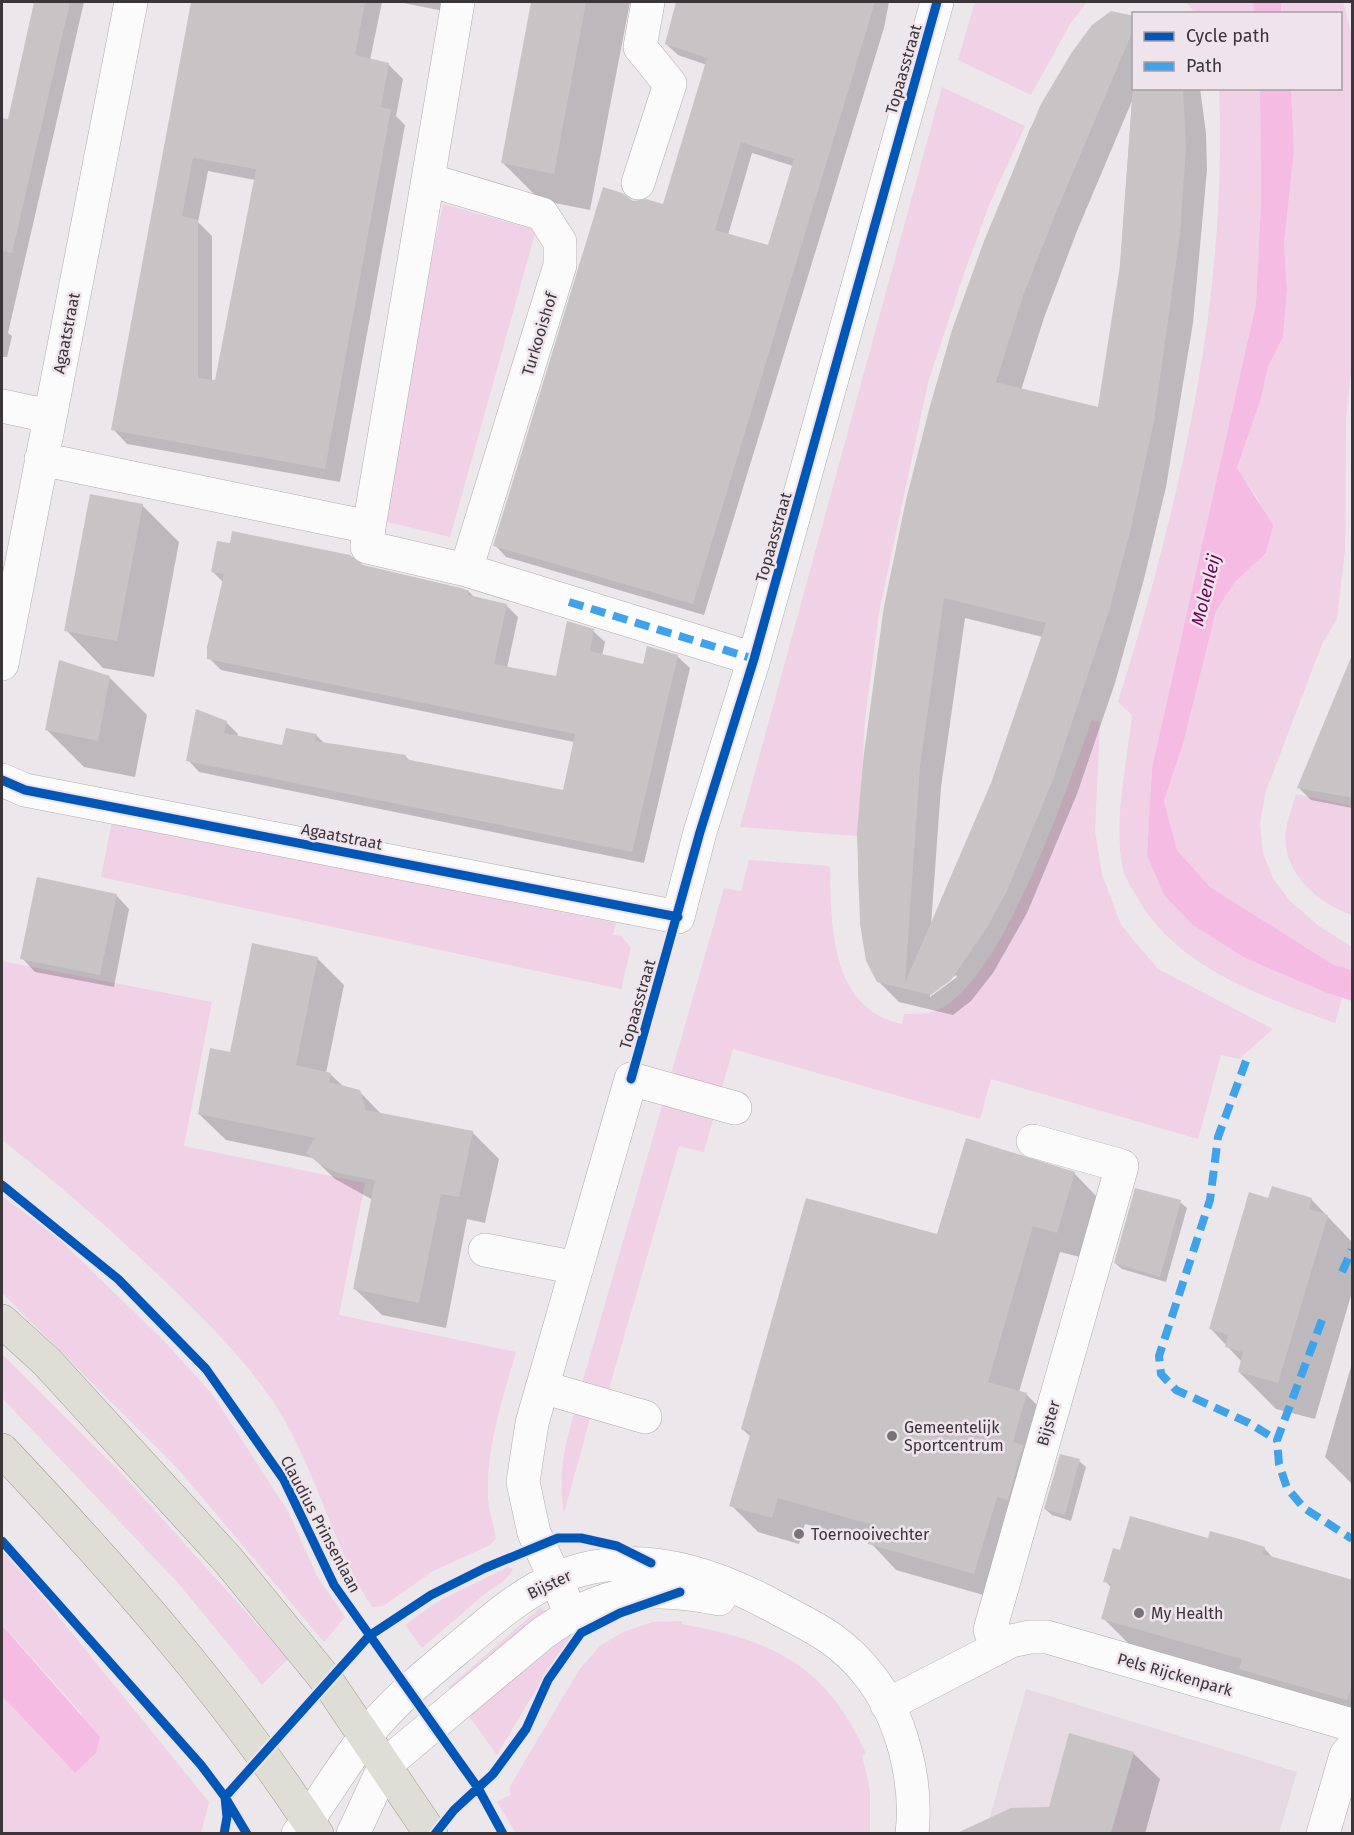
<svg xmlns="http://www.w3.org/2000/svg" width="1354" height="1835" font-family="'Fira Sans',sans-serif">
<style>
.built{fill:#e6d9e1}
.green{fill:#f0d1e5}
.water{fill:#f6bbe2}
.shadow{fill:#0003;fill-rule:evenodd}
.building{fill:#c8c4c6;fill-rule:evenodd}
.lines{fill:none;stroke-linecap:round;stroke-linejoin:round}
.minor-casing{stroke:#b0acae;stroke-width:34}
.major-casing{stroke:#9b9a8b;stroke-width:34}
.minor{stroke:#fcfbfc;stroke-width:33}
.major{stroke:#deded6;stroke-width:33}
.quiet{stroke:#3fa3ec;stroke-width:8;stroke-dasharray:15 8;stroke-linecap:butt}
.cycleway-casing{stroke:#efe4eb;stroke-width:13}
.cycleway{stroke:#0057b8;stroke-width:9}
.poi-dot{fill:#787376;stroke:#efe4eb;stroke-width:2}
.labels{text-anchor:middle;stroke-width:5;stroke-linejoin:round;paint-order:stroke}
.street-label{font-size:16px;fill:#393538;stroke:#efe4eb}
.poi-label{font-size:16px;fill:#393538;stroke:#efe4eb;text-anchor:start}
.water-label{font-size:18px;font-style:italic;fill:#690554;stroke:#efe4eb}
</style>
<rect width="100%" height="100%" fill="#ece7ea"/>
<path class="built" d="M1026,1689L1297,1772L1279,1833L985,1834Z"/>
<path class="green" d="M975,2H1087L1070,24L1031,95L958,60Z
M1186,2H1253L1254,13H1195Z
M1281,2H1343L1352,35V362L1346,420L1345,550L1337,619L1322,644L1266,791L1260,824L1263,854L1274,880L1290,901L1319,926L1352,947V970L1334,965L1210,887L1177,850L1164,801L1183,744L1216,611L1235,582L1266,553L1259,500L1237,469L1260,402L1268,367L1283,337L1287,290L1284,244L1294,150L1291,89L1340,88V14L1281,13Z
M942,87L1025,126L989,205L961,282L928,383L879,612L865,720L858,836L740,827Z
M1219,89H1260L1261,200L1256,304L1152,768L1147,855L1245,958L1342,998L1335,1023C1261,996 1171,966 1133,890C1129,883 1123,874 1122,865C1114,817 1127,763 1132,715L1118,702C1180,504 1228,297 1219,89Z
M443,204L536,230L450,537L379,520Z
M1092,720L1100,722L1095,831L1102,874L1121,925L1158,969L1273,1029L1239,1059L1221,1055L1198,1139L991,1079L980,1119L733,1049L721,1091L683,1080L672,1071L724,888L741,891L749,860L830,866C831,925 830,1009 902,1024L904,1014C918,1014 932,1014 944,1007C1008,966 1065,792 1092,720Z
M1296,794L1352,806V915C1317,904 1280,870 1286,830C1288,818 1293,805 1296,794Z
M112,821L616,923L613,935L621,936L631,948L621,989L101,877Z
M2,961L212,1002L184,1146L365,1183L339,1315L516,1352C502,1401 486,1447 488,1498C489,1512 494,1525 496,1539L490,1545L433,1571L383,1606L372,1607C335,1550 319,1481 285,1421C255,1369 213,1328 170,1286C116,1234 61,1186 2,1140Z
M662,1106H678L714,1116L704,1152L679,1146L608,1392L582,1384Z
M2,1196L59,1239L165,1342L212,1394L288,1511L317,1576L345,1617L324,1642L180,1471L2,1293Z
M2,1354L123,1475L288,1659L262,1685L179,1584L2,1398Z
M575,1411L591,1415L564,1513C558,1476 564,1446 575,1411Z
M2,1547L209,1802L201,1833H2V1696L74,1772L81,1713L2,1624Z
M508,1567L513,1569L506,1579L482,1596L422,1648L405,1625L437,1602Z
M540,1608L546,1611L455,1695L449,1687Z
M682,1621V1624C774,1641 826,1665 866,1754L862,1755L870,1790V1833H516L497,1802L510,1795V1786L579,1670L600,1646L623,1632L653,1622Z
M571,1630L570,1641L551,1664L497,1755L466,1712Z"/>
<path class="water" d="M1253,2H1281V13H1254Z
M1260,89H1291L1294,150L1284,244L1287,290L1283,337L1268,367L1260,402L1237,468L1273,525L1266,553L1235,582L1216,611L1183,744L1164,801L1177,850L1210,887L1334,965L1352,970V1001L1325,992L1245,958L1193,925L1164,895L1147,855L1152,768L1256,304L1261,200Z
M2,1625L100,1737L96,1753L75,1773L2,1696Z"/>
<path class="shadow" d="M36,2H84L8,333L12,336L7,357H3L2,362V119L9,121Z
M193,2H382L370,60L388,64L403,79L396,116L405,125L340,482L127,444L113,429ZM208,171L255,180L216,381H212V236L198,222Z
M398,2H462L454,13Z
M533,2H630L590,210L540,200L503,163Z
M678,2H889L884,28L704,615L506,557L495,545L632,202L664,206L707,65L678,55L666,44ZM752,153L793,166L769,247L728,235Z
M1134,17V88H1200L1206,133L1207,170L1193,323L1166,487L1144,579L1115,683L1077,794L1027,913L993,973L971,1001L953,1015L899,1002L878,981L867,960L859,894L858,854L985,242L1030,129L1074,52ZM1132,101L1119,282L1100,409L1021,390L1044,318L1077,231ZM965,618L1043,637L992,784L931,925L941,787ZM956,975L957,977L930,997V993Z
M142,505L179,542L154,677L103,668L66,630Z
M362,567L469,592L475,598L506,605L518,617L507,668L557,678L593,631L605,642L602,656L644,666L648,648L678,657L690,668L644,863L199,772L188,760L226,722L238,734L237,737L283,746L316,735L325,744L405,756L411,762L565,792L574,742L221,670L209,658L223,582L212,571Z
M110,678L147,715L135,777L84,767L47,730Z
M1336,697L1352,700V808L1311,800L1299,788Z
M116,895L129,909L114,987L35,972L22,958Z
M317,958L344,985L326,1073L330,1074L344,1087L359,1091L382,1115L472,1132L499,1159L485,1223L467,1219L446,1328L382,1315L355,1289L373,1200L335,1179L313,1158L226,1140L199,1114L231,1054Z
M1074,1173L1100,1200L1084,1258L1060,1252L1019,1392L1026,1394L1053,1421L1001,1600L896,1570L870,1542L805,1524L799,1544L758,1532L731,1505L751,1437L742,1429L938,1236Z
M1269,1199H1311L1352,1242V1292L1315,1419L1276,1409L1239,1372L1242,1362L1211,1329Z
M1180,1202L1187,1208L1166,1282L1122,1269L1115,1263Z
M1352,1363V1484L1325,1457Z
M1079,1461L1086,1467L1071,1521L1052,1515L1045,1509Z
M1264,1548L1275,1560L1352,1582V1727L1140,1655L1103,1618L1111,1587L1105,1581L1121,1552Z
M1133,1753L1160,1779L1145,1834H991L992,1827L1050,1809Z"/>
<path class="building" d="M34,2H70L12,253L2,251V118L8,119Z
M191,2H365L355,55L389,63L381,107L391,109L325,469L111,430ZM193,158L256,169L215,380L198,378V220L182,216Z
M531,2H586L554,174L501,163Z
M676,2H875L693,604L493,546L603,187L622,193L633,201L646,199L663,204L707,58L665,44ZM741,142L794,159L768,245L715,230Z
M1111,11L1134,16V28L1057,210L1023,296L996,382L1098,407L1120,265L1133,88H1183L1186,148L1180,234L1154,421L1130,532L1109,611L1052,782L1007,891L988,926L951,980L931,995L877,982L866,961L860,924L857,833L863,761L884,606L906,500L930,406L952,330L984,241L1041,104L1072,52L1092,25ZM944,598L1046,623L991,783L905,983L920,766Z
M90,494L143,504L117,641L64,631Z
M232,531L350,555L363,565L461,588L469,591L468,595L507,604L494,664L556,676L567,621L594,629L590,651L643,664L647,646L678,655L632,852L186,761L196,709L227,721L224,733L282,745L286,728L317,734L315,741L406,755L405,759L563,790L575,734L207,659V647L224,574L211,572L217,541L230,543Z
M1352,655L1353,798L1297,788Z
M59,660L110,676L98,741L45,730Z
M37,877L117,894L100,975L20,959Z
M252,943L318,957L296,1065L331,1073L329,1082L360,1090L366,1110L473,1131L459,1197L441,1194L419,1303L353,1289L375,1180L338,1173L321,1165L306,1153L315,1138L198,1114L210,1048L230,1052Z
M966,1138L1075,1172L1057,1233L1033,1226L988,1382L1027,1393L1013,1442L1023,1445L1008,1500L997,1497L974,1574L868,1544L873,1525L778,1498L772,1518L729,1506L751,1432L741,1429L806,1198L937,1234Z
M1272,1186L1312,1198L1309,1209L1328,1215L1278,1383L1238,1372L1243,1352L1225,1347L1228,1335L1209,1329L1249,1192L1268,1198Z
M1135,1188L1181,1200L1160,1277L1114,1263Z
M1060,1454L1080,1459L1065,1515L1044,1509Z
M1130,1516L1208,1538L1210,1531L1243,1540L1265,1547L1263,1554L1353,1580V1681L1347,1700L1239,1669L1242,1659L1101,1619L1111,1584L1103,1582L1113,1548L1120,1550Z
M1069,1733L1134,1752L1111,1833H957L1011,1808L1049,1807Z"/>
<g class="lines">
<g class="minor-casing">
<path id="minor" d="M638,183L670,84L640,47L648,2
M2,406L49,416
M41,459L369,527L367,547L466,570L560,265V242L542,214L429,180
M369,527L458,2
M466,570L754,659
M2,664L131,2
M2,780L25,790L678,917L700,832L754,659L937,2
M485,1250L577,1268
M542,1387L645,1417
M571,1613L534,1533L523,1482L532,1423L631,1079L735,1108
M998,1648L990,1630L1122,1166L1033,1141
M887,1705L1011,1641L1030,1637H1047L1352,1725
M298,1834C321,1802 341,1768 365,1737C393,1701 428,1673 463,1644C491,1620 521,1594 555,1579C630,1546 708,1570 775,1607C813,1627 841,1639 869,1675C902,1717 918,1781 912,1834
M353,1834L385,1765L543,1633C602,1591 650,1584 719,1599
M1323,1834L1346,1755L1352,1748"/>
</g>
<g class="major-casing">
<path id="major" d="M2,1321L47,1362L228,1560L328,1682L431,1834
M2,1450C116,1571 226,1694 317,1834"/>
</g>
<use href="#minor" class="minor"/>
<use href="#major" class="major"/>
<path class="quiet" d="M569,602L754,659
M1246,1061L1218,1137L1210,1200L1159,1356L1161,1374L1176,1390L1249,1423L1277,1440
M1342,1272L1352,1250
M1322,1320L1277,1440L1279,1464L1287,1488L1304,1508L1352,1539"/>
<g class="cycleway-casing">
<path id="cycleway" d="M2,780L25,790L678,917
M631,1079L700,832L754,659L937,2
M2,1185L118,1279L206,1369L284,1480L334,1585L478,1788L503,1834
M2,1541L201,1765L225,1797L247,1834
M224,1834L227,1817L225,1797L369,1636L431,1595L485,1568L558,1538H581L617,1546L651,1563
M435,1834L454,1810L493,1774L526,1729L548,1680L581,1633L620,1613L680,1592"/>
</g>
<use href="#cycleway" class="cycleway"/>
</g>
<g class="poi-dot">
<circle cx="892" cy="1436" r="6"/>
<circle cx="799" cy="1534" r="6"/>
<circle cx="1139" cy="1613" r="6"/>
</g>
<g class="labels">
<g class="street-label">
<text transform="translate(903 69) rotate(-74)" y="6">Topaasstraat</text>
<text transform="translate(66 333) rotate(-79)" y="6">Agaatstraat</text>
<text transform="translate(539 334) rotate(-73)" y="6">Turkooishof</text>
<text transform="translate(773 537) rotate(-74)" y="6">Topaasstraat</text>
<text transform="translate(342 836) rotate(11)" y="6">Agaatstraat</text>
<text transform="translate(637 1004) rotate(-74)" y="6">Topaasstraat</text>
<text transform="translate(1048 1423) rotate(-74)" y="6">Bijster</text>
<text transform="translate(321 1524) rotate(62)" y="6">Claudius Prinsenlaan</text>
<text transform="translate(549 1584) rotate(-26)" y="6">Bijster</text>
<text transform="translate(1175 1674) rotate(16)" y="6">Pels Rijckenpark</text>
</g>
<g class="poi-label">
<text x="904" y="1433">Gemeentelijk<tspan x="904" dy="18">Sportcentrum</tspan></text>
<text x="811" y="1540">Toernooivechter</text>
<text x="1151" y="1619">My Health</text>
</g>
<g class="water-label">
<text transform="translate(1206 590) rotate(-76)" y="6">Molenleij</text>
</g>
</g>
<rect width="1354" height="1835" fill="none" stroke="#393538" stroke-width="6"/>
<rect x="1132" y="12" width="210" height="78" fill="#efe4eb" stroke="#a69ea3" stroke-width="1.5"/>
<rect x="1144" y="32" width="30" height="9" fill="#0057b8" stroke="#a69ea3" stroke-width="1.5"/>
<text x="1186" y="42" font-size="18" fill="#393538">Cycle path</text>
<rect x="1144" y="62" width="30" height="9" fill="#3fa3ec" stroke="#a69ea3" stroke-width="1.5"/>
<text x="1186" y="72" font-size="18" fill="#393538">Path</text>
</svg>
